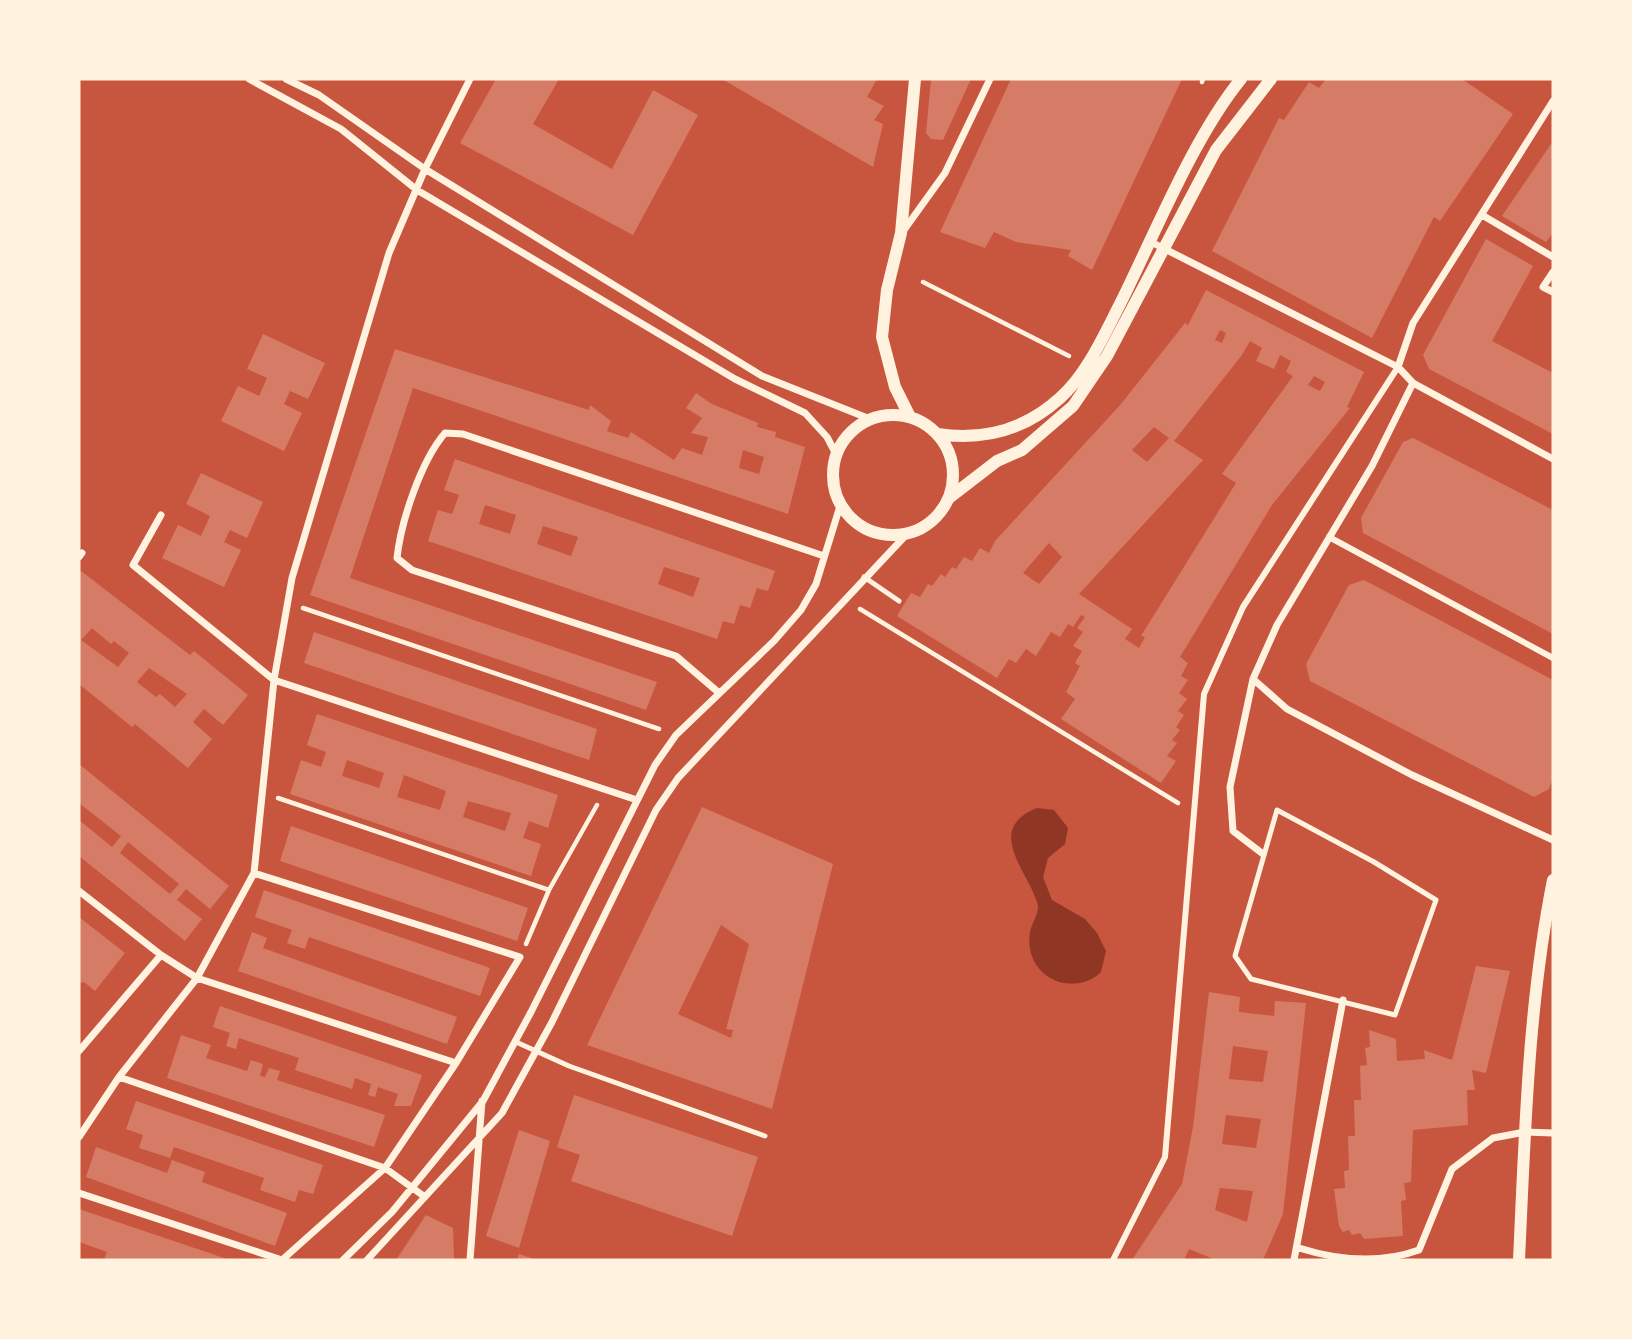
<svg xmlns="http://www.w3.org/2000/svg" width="1632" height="1339" font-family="'Nunito Sans',sans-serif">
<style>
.water{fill:#8f3625}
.building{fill:#d67c66;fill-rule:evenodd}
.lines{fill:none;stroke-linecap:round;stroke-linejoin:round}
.path{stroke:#fff3e0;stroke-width:4.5}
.service{stroke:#fff3e0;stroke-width:5}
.pedestrian{stroke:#fff3e0;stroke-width:6}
.minor{stroke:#fff3e0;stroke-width:7}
.tertiary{stroke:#fff3e0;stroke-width:12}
</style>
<rect width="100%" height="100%" fill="#c8553d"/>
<path class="water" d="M1037,808L1054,810L1068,828L1065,844L1048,858L1043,877L1052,900L1085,919L1097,933L1106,951L1101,972C1091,982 1078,985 1064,983C1040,978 1026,957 1030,932C1032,922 1038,916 1038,906C1031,874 982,830 1037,808Z"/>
<path class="building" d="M496,79H559L533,124L612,169L653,90L698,115L633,235L460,143Z
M722,79H877L867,97L884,106L874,120L883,124L873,167Z
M931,79H971L943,140L931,139L926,133Z
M1011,79H1182L1092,270L1068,256L1071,250L1016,242L994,232L985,248L940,232Z
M1326,79H1462L1513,114L1440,221L1434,217L1372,338L1212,251L1279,118L1284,120L1309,82L1319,88Z
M1553,141V233L1546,242L1502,216Z
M1486,239L1533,266L1492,341L1553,373V434L1429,369L1423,355Z
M1206,290L1364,372L1347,407L1350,408L1272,505L1180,657L1188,663L1181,676L1188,680L1179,693L1187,699L1178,711L1184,715L1176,727L1180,730L1172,740L1177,743L1167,756L1176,761L1161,783L1061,719L1075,699L1066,692L1080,666L1075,663L1082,651L1073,646L1083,632L1077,628L1085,617L1081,615L1073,627L1068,624L1060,637L1051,632L1036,656L1026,649L1016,663L1009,659L997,678L897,616L911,593L920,597L928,584L932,586L941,574L945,577L952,567L956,569L964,557L972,561L980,548L989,553L995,541L1121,404L1185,323L1188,325ZM1220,330L1226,333L1222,343L1215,340ZM1250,341L1262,348L1256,361L1274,369L1280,355L1291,361L1286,372L1293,376L1222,474L1236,483L1141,636L1145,637L1139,648L1125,639L1132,629L1079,594L1203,460L1174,441L1242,355ZM1314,376L1325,382L1320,391L1308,385ZM1154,427L1169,438L1147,462L1132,450ZM1049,543L1062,557L1039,584L1023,573Z
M263,334L325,363L308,399L290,391L284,404L302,413L284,451L221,421L238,386L259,396L267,378L247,369Z
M395,349L589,410L590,405L611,421L607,431L628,438L631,432L674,460L682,448L702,455L708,437L691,433L702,418L686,408L696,393L712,404L758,423L757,427L776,432L775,437L805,447L788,514L413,388L350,578L657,682L646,710L310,595ZM743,450L764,457L759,474L739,468Z
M1413,438L1553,510V634L1363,533L1361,518L1403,442Z
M455,459L775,571L768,591L757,588L750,608L740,605L734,624L723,621L717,639L428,541L438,510L452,514L459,495L444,490ZM485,505L516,515L510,534L479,524ZM543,526L578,537L571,556L537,544ZM664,567L700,578L693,597L658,584Z
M201,473L263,502L247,538L230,530L224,542L241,550L224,587L162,558L178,525L201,536L210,516L186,504Z
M81,571L190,655L194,651L248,695L223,725L204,709L193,722L212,739L188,768L135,724L132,727L79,684V574ZM92,628L111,644L114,641L129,653L118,667L81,640ZM149,668L187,694L175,707L160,694L156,697L137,682Z
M1364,580L1553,680V778L1549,789L1534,797L1310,681L1306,664L1349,585Z
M314,632L597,729L589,760L304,663Z
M317,714L558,795L548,828L529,821L523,838L541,844L531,876L290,794L301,760L321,767L326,752L307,745ZM347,760L384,773L379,788L342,776ZM404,775L446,791L440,810L397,797ZM468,801L511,813L505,831L463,817Z
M79,764L229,886L210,909L186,889L177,900L202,919L185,941L79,856V820L112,847L121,836L79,803ZM128,842L179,884L170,894L120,853Z
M702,807L833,864L772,1109L587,1045ZM721,925L749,944L726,1029L733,1030L731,1038L678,1014Z
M291,826L528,908L517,941L280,861Z
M264,890L490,968L480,996L309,937L305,949L287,943L292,930L255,917Z
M79,917L125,953L95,991L84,982L79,983Z
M252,932L267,938L263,948L457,1017L447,1044L238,971Z
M1476,966L1510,971L1486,1073L1472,1070L1475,1090H1467L1468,1125L1413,1130L1411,1182L1404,1183L1406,1200L1401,1201L1403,1236L1364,1239L1360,1233L1352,1235L1349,1230L1343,1232L1339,1226L1334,1189L1345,1188L1344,1171L1349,1170L1348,1136H1355L1354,1100H1361L1360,1066L1367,1065L1365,1048L1370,1047L1369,1030L1396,1039L1397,1061L1425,1059L1424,1050L1452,1060Z
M1209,992L1240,997L1239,1012L1274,1016L1275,1001L1306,1003L1283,1214L1263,1260H1216L1189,1249L1184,1260H1132L1182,1184L1193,1127ZM1233,1046L1268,1051L1263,1082L1229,1079ZM1226,1115L1261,1119L1256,1148L1222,1144ZM1220,1188L1253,1191L1247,1222L1215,1210Z
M220,1006L422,1075L411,1106H394L398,1094L378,1087L375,1097L368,1095L371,1084L355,1078L352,1089L295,1070L299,1058L239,1038L236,1049L226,1046L230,1033L213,1027Z
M181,1035L211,1045L206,1058L247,1071L251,1060L263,1064L260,1076L265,1077L269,1068L280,1071L277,1080L385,1115L374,1147L167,1078Z
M574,1095L758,1157L732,1236L571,1181L580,1155L557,1147Z
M136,1101L323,1165L313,1194L299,1190L295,1202L260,1190L264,1178L174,1147L170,1158L139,1148L143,1135L126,1129Z
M519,1130L550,1141L519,1248L486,1236Z
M96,1147L167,1173L172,1160L205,1172L202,1182L287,1213L275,1246L86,1177Z
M79,1209L230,1260H104L107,1252L79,1242Z
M426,1215L453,1228L454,1260H396Z
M519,1254L537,1260H517Z"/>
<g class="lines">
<path class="path" d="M1202,82L1203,79
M923,282L1069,356
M303,608L659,729
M860,609L1178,803
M278,798L549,890L526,944
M549,890L597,805"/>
<path class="service" d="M864,577L899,601
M1277,810L1374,862L1436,900L1395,1015L1251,979L1235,956Z
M516,1042L569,1066L765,1136"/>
<path class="pedestrian" d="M1329,537L1553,658
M1113,1260L1165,1157L1204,694L1243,607L1398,367"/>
<path class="minor" d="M249,79L341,129L417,190L735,379L805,413L827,437L836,454
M286,79L319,95L425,169L762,376L870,419
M1482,215L1553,257
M904,230L945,173L990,79
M1151,242L1398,367L1413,383L1553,459
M1553,272L1543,287L1553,292
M1398,367L1413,323L1553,101
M161,515L133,565L274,680L637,800
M79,557L82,553
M1253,679L1287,709L1412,775L1553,840
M718,692L676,656L412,570L397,558C401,521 421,461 445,433L463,434L824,556
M1263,854L1233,831L1230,787L1253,679L1277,625L1372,466L1413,383
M254,873L520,957L456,1063L385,1168L282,1260
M79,891L161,955L197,978L456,1063
M79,1051L161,955
M119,1077L385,1168L425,1197
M79,1137L119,1077L197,978L254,873L274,680L292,578L389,253L425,169L470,79
M79,1193L282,1260
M1299,1248C1337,1260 1380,1264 1419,1250L1452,1169L1493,1138L1525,1132L1553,1133
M343,1260L392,1212L483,1101L531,1012L655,765L676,735L774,641L801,610L816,584L840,506
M367,1260L502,1113L552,1022L656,810L678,778L906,535
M470,1260L482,1101
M1294,1260L1343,1000"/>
<path class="tertiary" d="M833 475a60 60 0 1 1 120 0a60 60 0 1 1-120 0Z
M910,417L895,387L882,337L887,290L901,233L915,79
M937,434C984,441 1025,430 1060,398C1087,374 1104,335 1120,304C1155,234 1193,138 1241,79
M949,498L997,461L1022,450L1073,406L1107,356L1216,150L1271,79
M1519,1260C1525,1133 1528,1005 1553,880"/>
</g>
<rect width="1632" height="1339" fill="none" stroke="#fff3e0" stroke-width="161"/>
</svg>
